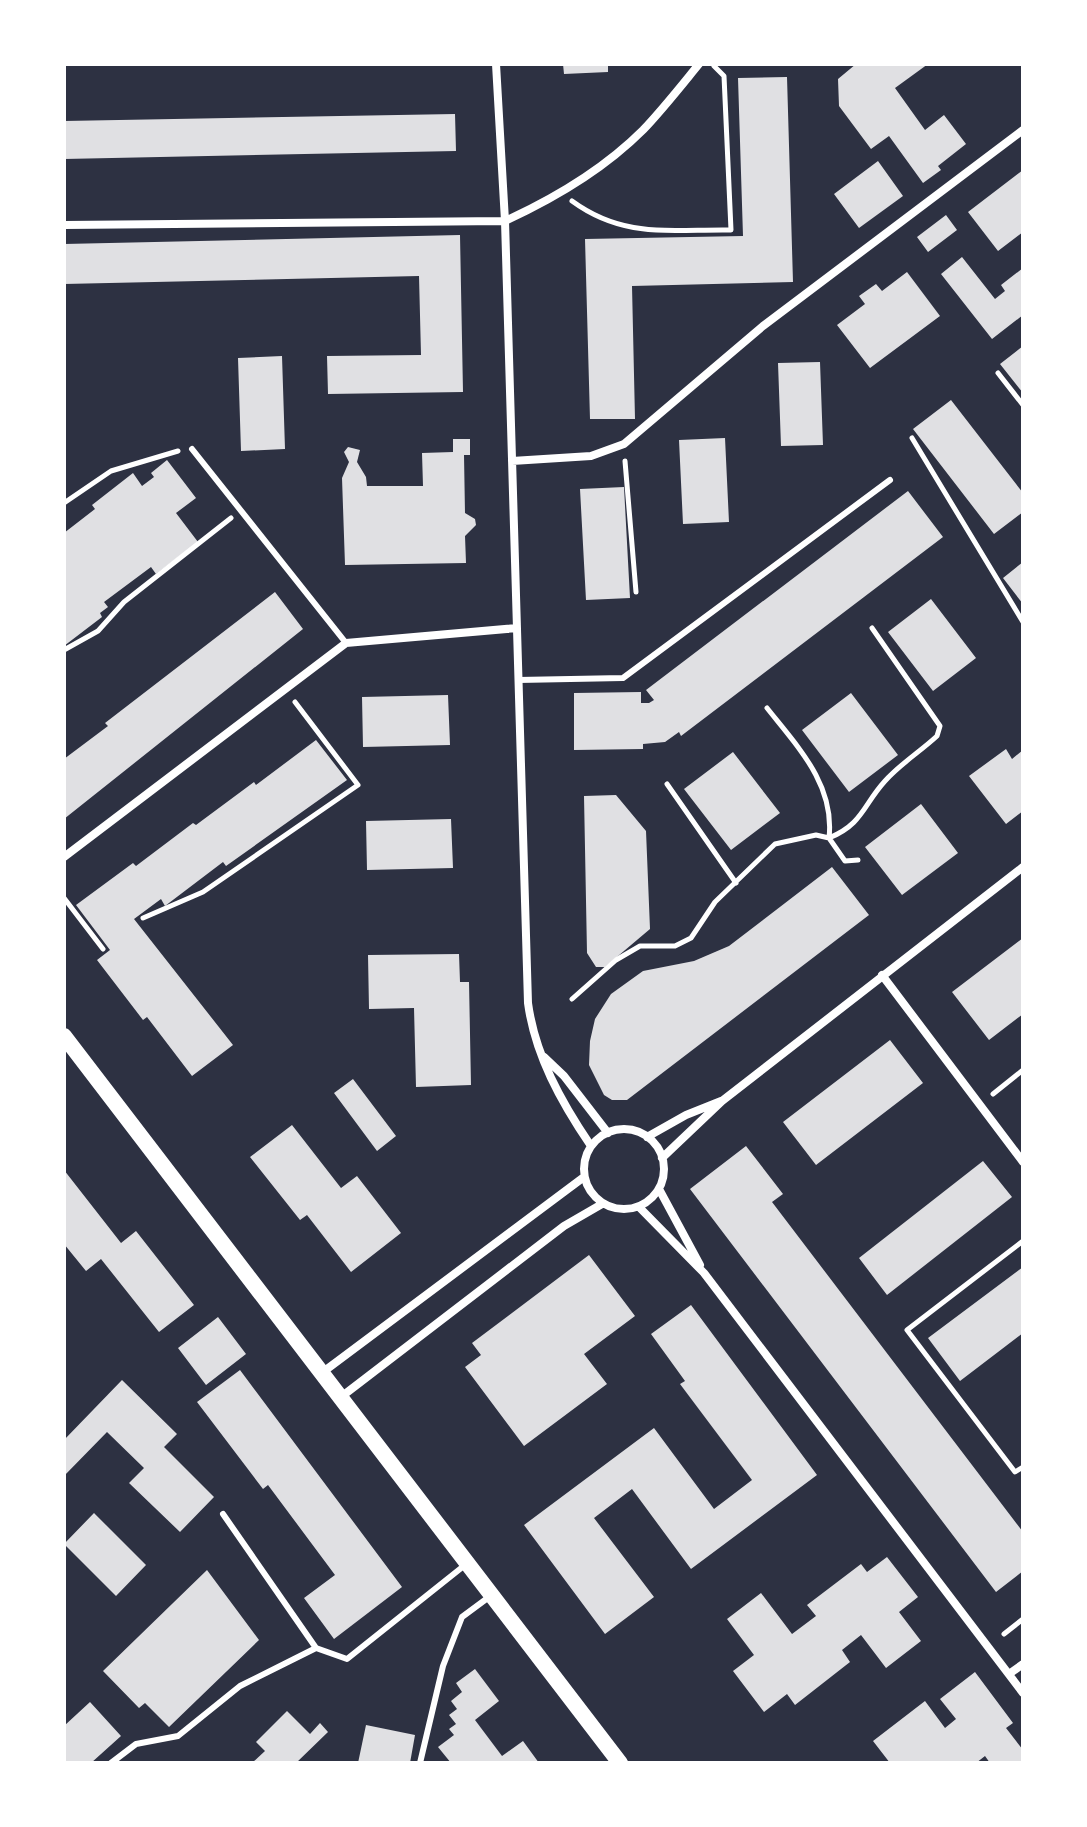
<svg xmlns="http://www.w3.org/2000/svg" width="1087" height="1827" font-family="Lato,sans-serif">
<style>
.building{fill:#e0e0e3}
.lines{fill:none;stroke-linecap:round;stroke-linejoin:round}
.path{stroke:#fff;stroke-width:5}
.service{stroke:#fff;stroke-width:6}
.minor{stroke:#fff;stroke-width:8}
.secondary{stroke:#fff;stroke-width:16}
</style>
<rect width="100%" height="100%" fill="#2d3142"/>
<path class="building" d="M563,64H608V72L564,74Z
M856,64H928L895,88L925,130L944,115L966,144L938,166L941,170L923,183L889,136L871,149L839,106L838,79Z
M787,77L793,282L632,286L635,419H590L585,239L743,236L738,78Z
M455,114L456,151L64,159V121Z
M878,161L903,196L859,228L834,194Z
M1023,170V232L998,251L968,212Z
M946,215L957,230L928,252L917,237Z
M460,235L463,392L328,394L327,356L421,355L419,276L64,284V244Z
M962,257L995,299L1005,291L1001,285L1023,268V315L992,339L941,274Z
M907,272L940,316L870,368L837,325L865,304L859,296L876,284L882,291Z
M1023,346V393L1000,364Z
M282,356L285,449L241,451L238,358Z
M820,362L823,445L781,446L778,363Z
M951,400L1023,493V512L994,534L913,429Z
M725,438L729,522L683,524L679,440Z
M453,439H470V455H464L465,513L475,519L476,525L465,536L466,563L345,565L342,478L349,462L344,452L348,447L360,450L357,462L366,477L367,486H423L422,453L453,452Z
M167,460L196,498L176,513L198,542L156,574L151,567L104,602L108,607L100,613L102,617L64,646V533L95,509L92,505L133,473L142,486L154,477L151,473Z
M624,487L630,598L586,600L580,489Z
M908,491L943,537L681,736L679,732L665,742L643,744V749L574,750V693L641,692V703H649L654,700L646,690Z
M1023,562V604L1003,578Z
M275,592L303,629L64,819V759L108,726L105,723Z
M931,599L976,658L933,691L888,632Z
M851,693L898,755L849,792L802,730Z
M448,695L450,745L363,747L362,697Z
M316,740L347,780L226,866L223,862L165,906L161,899L134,919L233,1045L192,1076L147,1017L143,1020L97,960L110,950L76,905L133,863L136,866L193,823L196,825L254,782L256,785Z
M1006,749L1012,759L1023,750V811L1006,824L969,776Z
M733,752L780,813L731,850L684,789Z
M616,795L646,831L650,929L605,967H596L587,953L584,796Z
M921,804L958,853L902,895L865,847Z
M451,819L453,868L367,870L366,821Z
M832,867L869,915L627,1100H612L604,1095L589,1065L590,1041L595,1019L611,994L643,971L694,961L729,946Z
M1023,938V1014L989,1040L952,992Z
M459,954L460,982H469L471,1085L416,1087L414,1008L369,1009L368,955Z
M890,1040L923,1083L816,1165L783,1122Z
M353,1079L396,1136L377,1151L334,1093Z
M292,1125L341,1188L357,1176L401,1233L351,1272L307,1215L300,1220L250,1157Z
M746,1146L783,1194L772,1202L1023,1532V1571L996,1592L690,1189Z
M983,1161L1012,1197L887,1295L859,1258Z
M64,1170L121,1243L136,1231L194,1305L159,1332L101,1259L86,1271L64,1244Z
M589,1255L635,1316L584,1354L607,1384L524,1446L465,1367L481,1355L472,1343Z
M1023,1267V1333L960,1381L928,1338Z
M691,1305L817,1475L691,1569L632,1489L594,1518L654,1597L605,1634L524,1525L654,1428L714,1509L752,1480L680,1384L685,1381L651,1334Z
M218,1317L246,1354L206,1385L178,1348Z
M240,1370L402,1587L334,1639L304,1598L335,1575L268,1485L263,1489L197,1402Z
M122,1380L177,1434L164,1447L214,1497L180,1532L129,1483L144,1468L107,1432L64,1476V1440Z
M94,1513L146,1565L116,1596L64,1544Z
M887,1557L918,1597L899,1612L921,1641L886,1668L861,1635L842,1650L850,1662L795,1705L787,1694L764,1712L733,1671L754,1655L727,1619L761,1593L792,1634L816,1616L807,1605L861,1564L867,1572Z
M207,1570L259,1640L169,1727L145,1703L139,1708L103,1671Z
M475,1669L499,1701L475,1720L502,1756L523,1741L539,1763H451L438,1747L454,1735L449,1729L456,1724L449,1715L457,1709L451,1701L462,1692L456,1683Z
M975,1672L1013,1723L1006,1728L1023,1750V1760L1019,1763H990L985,1756L976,1763H890L873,1741L925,1701L945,1728L956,1719L940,1699Z
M90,1702L121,1736L91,1763H64V1726Z
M287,1711L310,1734L320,1723L328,1732L296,1763H252L265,1751L256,1742Z
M366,1725L415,1735L410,1763H358Z"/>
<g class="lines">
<path class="path" d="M572,201C624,239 670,229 731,230L724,76L714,66
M998,373L1023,405
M912,438L1023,622
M625,461L636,592
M64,503L111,471L178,451
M64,650L98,631L124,602L231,518
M767,708C798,747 835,785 829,838C863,824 863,805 885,781C900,764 921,751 937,736L940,726L872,628
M667,784L736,883
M64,898L103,949
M143,918L203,892L358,785L295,702
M572,999L616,960L640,946H675L691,938L715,902L775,844L816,835L829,838L845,861L858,860
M993,1094L1023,1070
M1023,1241L907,1330L1015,1472L1023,1467
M1004,1634L1023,1619"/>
<path class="service" d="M192,449L346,643
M518,680L623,678L890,480
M223,1514L316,1648
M111,1763L136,1744L178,1736L240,1686L316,1648L347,1659L465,1565
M420,1763L443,1666L462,1617L489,1597"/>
<path class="minor" d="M496,64L505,221L528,1003C535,1055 561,1102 591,1146
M64,225L505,221C553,199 605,168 643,130C663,109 681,86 699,64
M512,461L591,456L624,444L763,326L1023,130
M64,857L346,643L517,628
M882,975L1023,1162
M544,1057L564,1076L608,1133
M584 1169a40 40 0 1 1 80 0a40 40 0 1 1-80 0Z
M647,1137L686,1115L721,1101
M662,1158L722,1101L1023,867
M659,1189L700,1265
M639,1207L704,1273L1023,1693
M323,1372L584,1177
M341,1397L564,1226L602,1204
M1009,1674L1023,1664"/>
<path class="secondary" d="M64,1036L620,1763"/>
</g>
<rect width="1087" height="1827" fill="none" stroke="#ffffff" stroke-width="132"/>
</svg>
